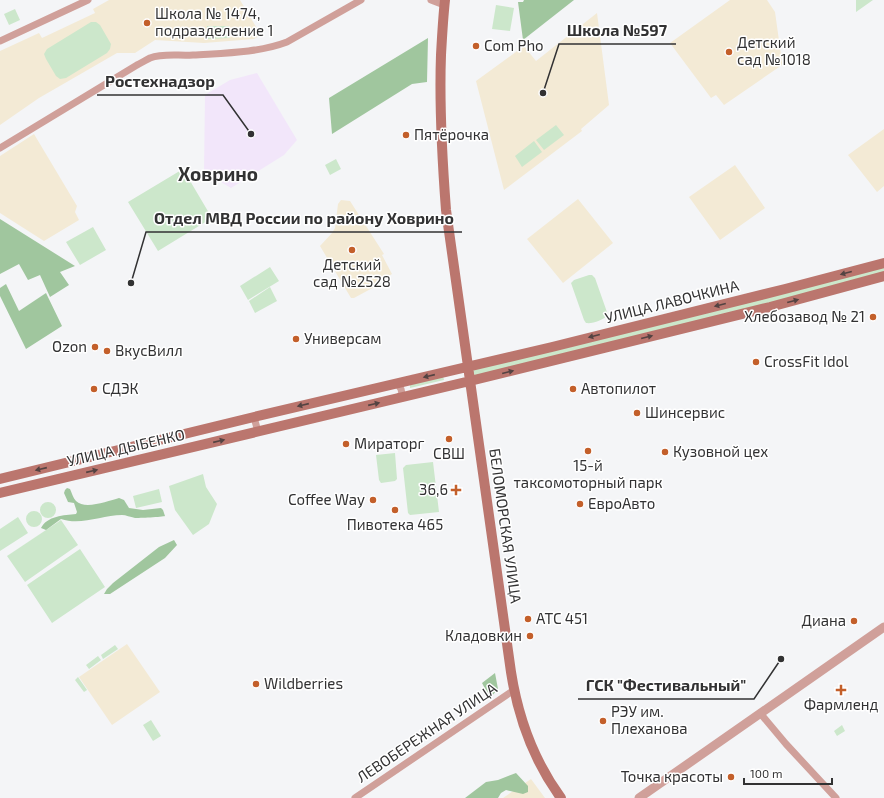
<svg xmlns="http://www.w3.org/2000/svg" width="884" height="798" font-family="'Exo 2',sans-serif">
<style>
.commercial{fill:#f2e6fa}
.education{fill:#f3ead5}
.green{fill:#cce7cb}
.forest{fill:#a0c69e}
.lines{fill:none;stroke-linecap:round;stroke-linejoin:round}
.minor{stroke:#d0a09a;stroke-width:7}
.tertiary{stroke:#d0a09a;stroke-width:9}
.secondary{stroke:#bb766e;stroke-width:10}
.oneway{fill:#544342}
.poi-dot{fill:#c35f2a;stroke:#fff;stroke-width:1.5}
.labels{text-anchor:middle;stroke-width:3;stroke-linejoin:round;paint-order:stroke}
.poi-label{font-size:15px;fill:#323233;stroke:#fff;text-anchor:start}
.street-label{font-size:15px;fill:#323233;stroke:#fff}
.district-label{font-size:19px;font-weight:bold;fill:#323233;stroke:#fff}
.leader{fill:none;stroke:#323233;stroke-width:1.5}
.callout-dot{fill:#323233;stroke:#fff;stroke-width:1.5}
.callout-label{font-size:16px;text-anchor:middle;font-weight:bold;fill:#323233;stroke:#fff;stroke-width:3;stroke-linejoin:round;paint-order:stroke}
</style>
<rect width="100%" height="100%" fill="#f4f5f7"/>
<path class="commercial" d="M257,73L297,140L284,155L231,188L204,172L205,95L230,80Z"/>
<path class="education" d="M109,0H240L261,35L254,39L204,43L155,40L135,53H117L39,98L0,125V51L39,33L42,38L95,13L93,9Z
M730,0H767L775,12L782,62V65L724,105L716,95L711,98L670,43Z
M597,13L609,105L581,129L582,131L504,190L476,81L524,46L536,61Z
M884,129V186L877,192L848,155Z
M34,134L77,206L75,212L79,220L44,241L0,213V156Z
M735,165L765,208L720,240L689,197Z
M578,199L613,243L563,283L527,239Z
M341,200L350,201L384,254L382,255L392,274L377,283L378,285L354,298H351L320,246L332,233L335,228L338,204Z
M127,644L160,692L112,725L79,677Z
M531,779L545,798H503Z"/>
<path class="green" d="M856,0H873L856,12Z
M496,5L514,8L510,31L492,29Z
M15,9L20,20L9,25L4,14Z
M91,22H96L100,25L111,44L110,49L107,53L66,78L60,79L56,76L46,59L44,54L47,49Z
M207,26H229L230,38L207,39Z
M556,125L564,135L544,150L536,140Z
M534,141L542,152L522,167L515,156Z
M336,159L341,169L330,175L325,165Z
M183,169L212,218L158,251L128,202Z
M93,227L106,250L80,265L66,242Z
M884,263V276L470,381L467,367Z
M270,267L279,281L248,300L240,286Z
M589,275H592L595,278L608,315C603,320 593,324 586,323L584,320L571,283L574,280Z
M270,287L277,301L255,313L249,301Z
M443,376L444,380L410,388V385Z
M395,453L397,479L395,481L381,483L379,480L376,455Z
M433,462L439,512L410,515L408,513L403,468L406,465Z
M203,474L206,487L217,504L209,524L193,535L175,510L169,486Z
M159,489L162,502L136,508L133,496Z
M40 510a8 8 0 1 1 16 0a8 8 0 1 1-16 0Z
M26 519a8 8 0 1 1 16 0a8 8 0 1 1-16 0Z
M18,517L28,533L0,551V529Z
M61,520L78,545L25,582L7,556Z
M80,549L105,587L52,623L27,585Z
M115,645L118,649L103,659L101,655Z
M98,656L101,660L89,669L86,665Z
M78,677L87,690L84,692L75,680Z
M151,720L161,736L153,741L143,725Z
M842,725L845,731L837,736L834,731Z"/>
<path class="forest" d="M524,0H574L523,40L518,2H523Z
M428,38L427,82L412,84L332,134L329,98Z
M0,219L75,266L60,272L69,285L50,297L40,275L28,280L19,264L0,274Z
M6,284L19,311L46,293L62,326L26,349L0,296V288Z
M67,488L70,489C72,493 73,498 76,501C85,510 108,501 119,498L124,500L129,508L143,510L161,508L163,510L165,516C163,517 138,518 135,518C130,517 126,515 122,515C102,515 81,526 61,519L46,530L41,528C47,516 64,515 76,514L77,512L74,503L68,502L64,493L65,490Z
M174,540L177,545L165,558L110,594H104L107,589L113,583L159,547Z
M495,673L498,689L490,698L482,683Z
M516,773L528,786V792L523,794L506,790L501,793L498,798H465L486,782L498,780Z"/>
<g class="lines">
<path class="minor" d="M431,0L444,5
M0,41L88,0
M0,148L137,65C141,63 146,60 150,58C163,53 179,56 193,55C224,53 258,53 287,42L361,0
M393,384L398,385L401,389L402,394L396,399
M254,417L258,432
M760,713L786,744L836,798
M355,798L514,690"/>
<path class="tertiary" d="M639,798L884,627"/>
<path class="secondary" d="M445,0C443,18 442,37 441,55C439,108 442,157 446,210L511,672C518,717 534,761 561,798
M0,479L254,417L552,347L785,289L884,263
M0,493L470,381L770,307L884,276"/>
</g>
<defs><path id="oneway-solid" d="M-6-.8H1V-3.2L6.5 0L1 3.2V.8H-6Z"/></defs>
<g class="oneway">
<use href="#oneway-solid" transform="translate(846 273) rotate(165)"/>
<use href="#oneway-solid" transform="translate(793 301) rotate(-15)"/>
<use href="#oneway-solid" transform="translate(720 305) rotate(166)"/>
<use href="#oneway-solid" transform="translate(594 336) rotate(166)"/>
<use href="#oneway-solid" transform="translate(647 337) rotate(-14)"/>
<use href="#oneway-solid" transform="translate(508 372) rotate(-14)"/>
<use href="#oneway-solid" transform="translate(429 376) rotate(167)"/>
<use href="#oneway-solid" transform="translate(374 404) rotate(-13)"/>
<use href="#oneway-solid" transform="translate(303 405) rotate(167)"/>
<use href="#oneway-solid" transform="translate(219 441) rotate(-13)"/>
<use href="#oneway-solid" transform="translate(41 469) rotate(167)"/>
<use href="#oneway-solid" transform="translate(92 471) rotate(-13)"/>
</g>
<g class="poi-dot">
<circle cx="147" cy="23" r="4"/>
<circle cx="476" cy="46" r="4"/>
<circle cx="729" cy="52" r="4"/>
<circle cx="406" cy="135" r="4"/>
<circle cx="352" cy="250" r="4"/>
<circle cx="873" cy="317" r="4"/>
<circle cx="296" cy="339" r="4"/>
<circle cx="95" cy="347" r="4"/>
<circle cx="107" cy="351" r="4"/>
<circle cx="756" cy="362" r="4"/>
<circle cx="94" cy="389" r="4"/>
<circle cx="573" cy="389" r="4"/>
<circle cx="637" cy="413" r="4"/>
<circle cx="449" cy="439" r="4"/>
<circle cx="346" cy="444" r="4"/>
<circle cx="588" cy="451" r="4"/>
<circle cx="665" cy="452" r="4"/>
<path d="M454 484h4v4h4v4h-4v4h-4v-4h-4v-4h4z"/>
<circle cx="373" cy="500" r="4"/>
<circle cx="580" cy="504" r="4"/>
<circle cx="395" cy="510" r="4"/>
<circle cx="528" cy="619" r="4"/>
<circle cx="854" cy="621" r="4"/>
<circle cx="530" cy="636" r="4"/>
<circle cx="256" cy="684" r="4"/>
<path d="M839 684h4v4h4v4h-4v4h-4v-4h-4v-4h4z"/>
<circle cx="603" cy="721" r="4"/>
<circle cx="731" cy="777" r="4"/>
</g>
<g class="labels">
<g class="poi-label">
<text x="155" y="19">Школа № 1474,<tspan x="155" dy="17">подразделение 1</tspan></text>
<text x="737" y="48">Детский<tspan x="737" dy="17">сад №1018</tspan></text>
<text x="484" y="51">Com Pho</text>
<text x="414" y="140">Пятёрочка</text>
<text x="352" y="270" text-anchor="middle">Детский<tspan x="352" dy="17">сад №2528</tspan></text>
<text x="865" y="322" text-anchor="end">Хлебозавод № 21</text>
<text x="304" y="344">Универсам</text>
<text x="87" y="352" text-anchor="end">Ozon</text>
<text x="115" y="356">ВкусВилл</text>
<text x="764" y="367">CrossFit Idol</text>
<text x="102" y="394">СДЭК</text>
<text x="581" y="394">Автопилот</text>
<text x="645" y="418">Шинсервис</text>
<text x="354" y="449">Мираторг</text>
<text x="673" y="457">Кузовной цех</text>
<text x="449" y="459" text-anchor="middle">СВШ</text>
<text x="588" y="471" text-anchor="middle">15-й<tspan x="588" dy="17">таксомоторный парк</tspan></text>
<text x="448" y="495" text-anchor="end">36,6</text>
<text x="365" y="505" text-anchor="end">Coffee Way</text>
<text x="588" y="509">ЕвроАвто</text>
<text x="395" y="530" text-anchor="middle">Пивотека 465</text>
<text x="536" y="624">АТС 451</text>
<text x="846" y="626" text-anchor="end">Диана</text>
<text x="522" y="641" text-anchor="end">Кладовкин</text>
<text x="264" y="689">Wildberries</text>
<text x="841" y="710" text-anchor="middle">Фармленд</text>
<text x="611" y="717">РЭУ им.<tspan x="611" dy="17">Плеханова</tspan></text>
<text x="723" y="782" text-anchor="end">Точка красоты</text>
</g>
<g class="street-label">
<text transform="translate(672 302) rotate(-14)" y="5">УЛИЦА ЛАВОЧКИНА</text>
<text transform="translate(126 448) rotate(-13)" y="5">УЛИЦА ДЫБЕНКО</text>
<text transform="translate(505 526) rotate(82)" y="5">БЕЛОМОРСКАЯ УЛИЦА</text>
<text transform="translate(427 733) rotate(-34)" y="5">ЛЕВОБЕРЕЖНАЯ УЛИЦА</text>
</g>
<g class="district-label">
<text x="218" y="181">Ховрино</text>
</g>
</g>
<path class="leader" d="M543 93L559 44H676M251 134L223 95H97M131 283L146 232H462M781 659L754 699H578"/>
<g class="callout-dot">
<circle cx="543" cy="93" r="4"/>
<circle cx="251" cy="134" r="4"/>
<circle cx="131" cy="283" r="4"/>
<circle cx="781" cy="659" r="4"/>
</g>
<g class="callout-label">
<text x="617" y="36">Школа №597</text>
<text x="160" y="87">Ростехнадзор</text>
<text x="304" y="224">Отдел МВД России по району Ховрино</text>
<text x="666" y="691">ГСК "Фестивальный"</text>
</g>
<path d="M744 778v6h88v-6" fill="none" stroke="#323233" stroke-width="2"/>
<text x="750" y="778" font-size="12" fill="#323233" stroke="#ffffff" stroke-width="3" paint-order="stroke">100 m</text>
</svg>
